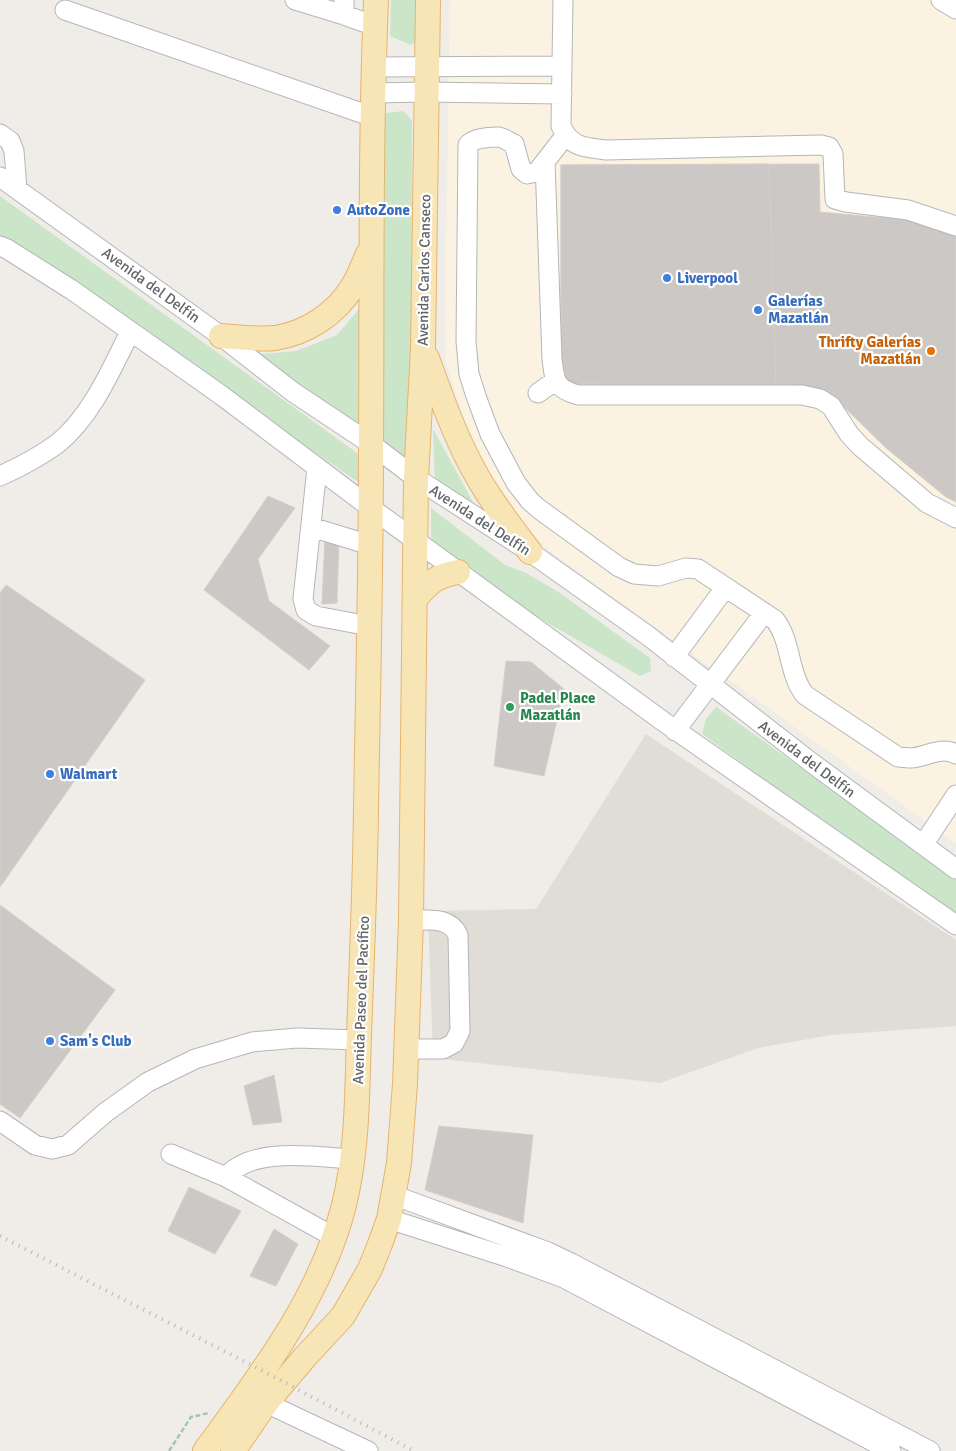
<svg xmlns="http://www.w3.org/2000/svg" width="956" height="1451" font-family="Signika,sans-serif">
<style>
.commercial{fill:#fbf2e2}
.education{fill:#e0ddd7}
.green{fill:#cbe5c8}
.building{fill:#ccc8c5;stroke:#d4cfc7}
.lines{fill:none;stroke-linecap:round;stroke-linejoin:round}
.minor-casing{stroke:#b3b6b9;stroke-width:21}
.major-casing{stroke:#e5b46c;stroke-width:26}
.path{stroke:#a3c8a9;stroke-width:2.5;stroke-dasharray:5 2.5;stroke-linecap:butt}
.minor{stroke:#fff;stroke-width:19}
.major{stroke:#f8e5b6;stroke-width:24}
.rail{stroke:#b4b5b5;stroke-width:4;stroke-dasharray:1 6;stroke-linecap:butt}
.shop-dot{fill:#3f7fe0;stroke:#fff;stroke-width:2}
.food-dot{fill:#e8710a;stroke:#fff;stroke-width:2}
.leisure-dot{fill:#2e9e5b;stroke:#fff;stroke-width:2}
.labels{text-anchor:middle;stroke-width:4.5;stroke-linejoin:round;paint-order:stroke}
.shop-label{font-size:15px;font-weight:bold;fill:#366cbe;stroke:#fff;text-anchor:start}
.street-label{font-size:15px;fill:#606467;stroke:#fff}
.food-label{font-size:15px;font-weight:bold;fill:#c56008;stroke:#fff;text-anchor:end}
.leisure-label{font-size:15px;font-weight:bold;fill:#27864d;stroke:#fff;text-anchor:start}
</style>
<rect width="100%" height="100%" fill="#f0ede9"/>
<path class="commercial" d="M450,0H956V843L559,558L519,524L489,474L463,417L446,362L445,321Z"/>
<path class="education" d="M646,734L956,940V1026L831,1035L758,1048L660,1083L433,1058L428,911L536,909Z"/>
<path class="green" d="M391,0H424L423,37L411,45L390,36Z
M403,111L412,120L411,466L381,448L379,114Z
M0,196L364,458V486L137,331L0,241Z
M364,303L367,434L251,355L296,351L337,335Z
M433,429L480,515L435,485Z
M431,508L505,565L524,572L557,591L650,658L651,671L640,676L527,611L431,543Z
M716,707L956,879V918L702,734L706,719Z"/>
<path class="building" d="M769,164L776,385L561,384V165Z
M819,164L820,212L918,221L956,235V502L946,497L886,448L832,395L791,385L561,384V165Z
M268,496L295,508L258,559L269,601L330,646L309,670L204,590Z
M325,536L339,539L337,603L322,604Z
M6,585L145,680L0,887V593Z
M506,661L531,662L564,689L544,776L494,766Z
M0,905L115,990L20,1118L0,1104Z
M274,1075L282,1122L253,1125L244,1086Z
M439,1126L533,1135L523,1223L425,1190Z
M189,1187L241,1211L215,1254L168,1231Z
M274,1229L298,1244L276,1286L250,1276Z"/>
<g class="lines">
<g class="minor-casing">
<path id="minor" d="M295,0L344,15V0
M563,0L561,126C571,148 584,147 606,150L821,145L829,147L833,154L835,199L846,202L908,210L956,226
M941,0L956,9
M65,10L373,117
M344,15L375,26
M373,67L562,66
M373,93L425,92L562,94
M0,134L10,141L14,151L17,189
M565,136L537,172L527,174L521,169L514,144C509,142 504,138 499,137C490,137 473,138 468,145L466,341L469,374L477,399L490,434L516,483L530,501L539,509L619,567L634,574L658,576L686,568L698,569L775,620C792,642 788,674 805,695L898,757C902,757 907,758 911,758C926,757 941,746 956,754
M545,162L552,359C555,381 554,388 578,395H802L820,399L831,406L849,434L860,446L927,503L956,518
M0,177L221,336L293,392L371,444L416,478L530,552L647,635L812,763L956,869
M0,246L7,249L72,290L221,395L371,508L664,722L956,925
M538,393L555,381
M317,468L303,599L306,610L316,616L369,626
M0,476C20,467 39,457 57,444C91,417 111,370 130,332
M311,527L370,545
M674,657L725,588
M675,731L764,613
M923,845L956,795
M407,1049H443L454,1043L460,1031L458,935C449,916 430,921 411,920
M0,1121L35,1145L52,1149L68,1145L106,1112L148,1082L195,1059L252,1042L297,1038L359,1040
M171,1154L226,1177C252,1146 316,1157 353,1159
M226,1177L334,1237
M393,1195L548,1252L571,1263L930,1451
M389,1219L507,1257L564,1278L891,1451
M266,1403L368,1451"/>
</g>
<g class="major-casing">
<path id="major" d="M221,336C238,337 258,340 275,338C307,333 336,314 353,286C359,276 363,265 368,254
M427,358C440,394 453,431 471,465C487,496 509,524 530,552
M416,598C430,581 437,576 458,572
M205,1451C260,1376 321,1297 344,1205C358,1148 357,1092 359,1034C362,959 365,884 366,809C368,689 371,569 371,449C372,300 370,150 376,0
M233,1451L266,1403L305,1357L343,1316L370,1269L380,1244L389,1219L399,1163L405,1084L411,920L416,478L423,349L428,0"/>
</g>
<path class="path" d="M169,1451L191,1417L209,1413"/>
<use href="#minor" class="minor"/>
<use href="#major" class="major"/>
<path class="rail" d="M0,1236L263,1371L414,1451"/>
</g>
<g class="shop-dot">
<circle cx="337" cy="210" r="5"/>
<circle cx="667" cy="278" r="5"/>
<circle cx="758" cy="310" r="5"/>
<circle cx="50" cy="774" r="5"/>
<circle cx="50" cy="1041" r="5"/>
</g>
<circle class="food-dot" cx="931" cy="351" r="5"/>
<circle class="leisure-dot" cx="510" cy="707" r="5"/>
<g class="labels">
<g class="shop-label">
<text x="347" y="215">AutoZone</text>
<text x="677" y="283">Liverpool</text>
<text x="768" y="306">Galerías<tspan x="768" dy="17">Mazatlán</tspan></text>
<text x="60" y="779">Walmart</text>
<text x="60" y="1046">Sam's Club</text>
</g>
<g class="street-label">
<text transform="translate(424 270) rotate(-89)" y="5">Avenida Carlos Canseco</text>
<text transform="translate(151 285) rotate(36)" y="5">Avenida del Delfín</text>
<text transform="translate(480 520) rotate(33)" y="5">Avenida del Delfín</text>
<text transform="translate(807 759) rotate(37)" y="5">Avenida del Delfín</text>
<text transform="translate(361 1000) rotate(-88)" y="5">Avenida Paseo del Pacífico</text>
</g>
<g class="food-label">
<text x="921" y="347">Thrifty Galerías<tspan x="921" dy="17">Mazatlán</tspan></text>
</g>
<g class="leisure-label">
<text x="520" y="703">Padel Place<tspan x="520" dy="17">Mazatlán</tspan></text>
</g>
</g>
</svg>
